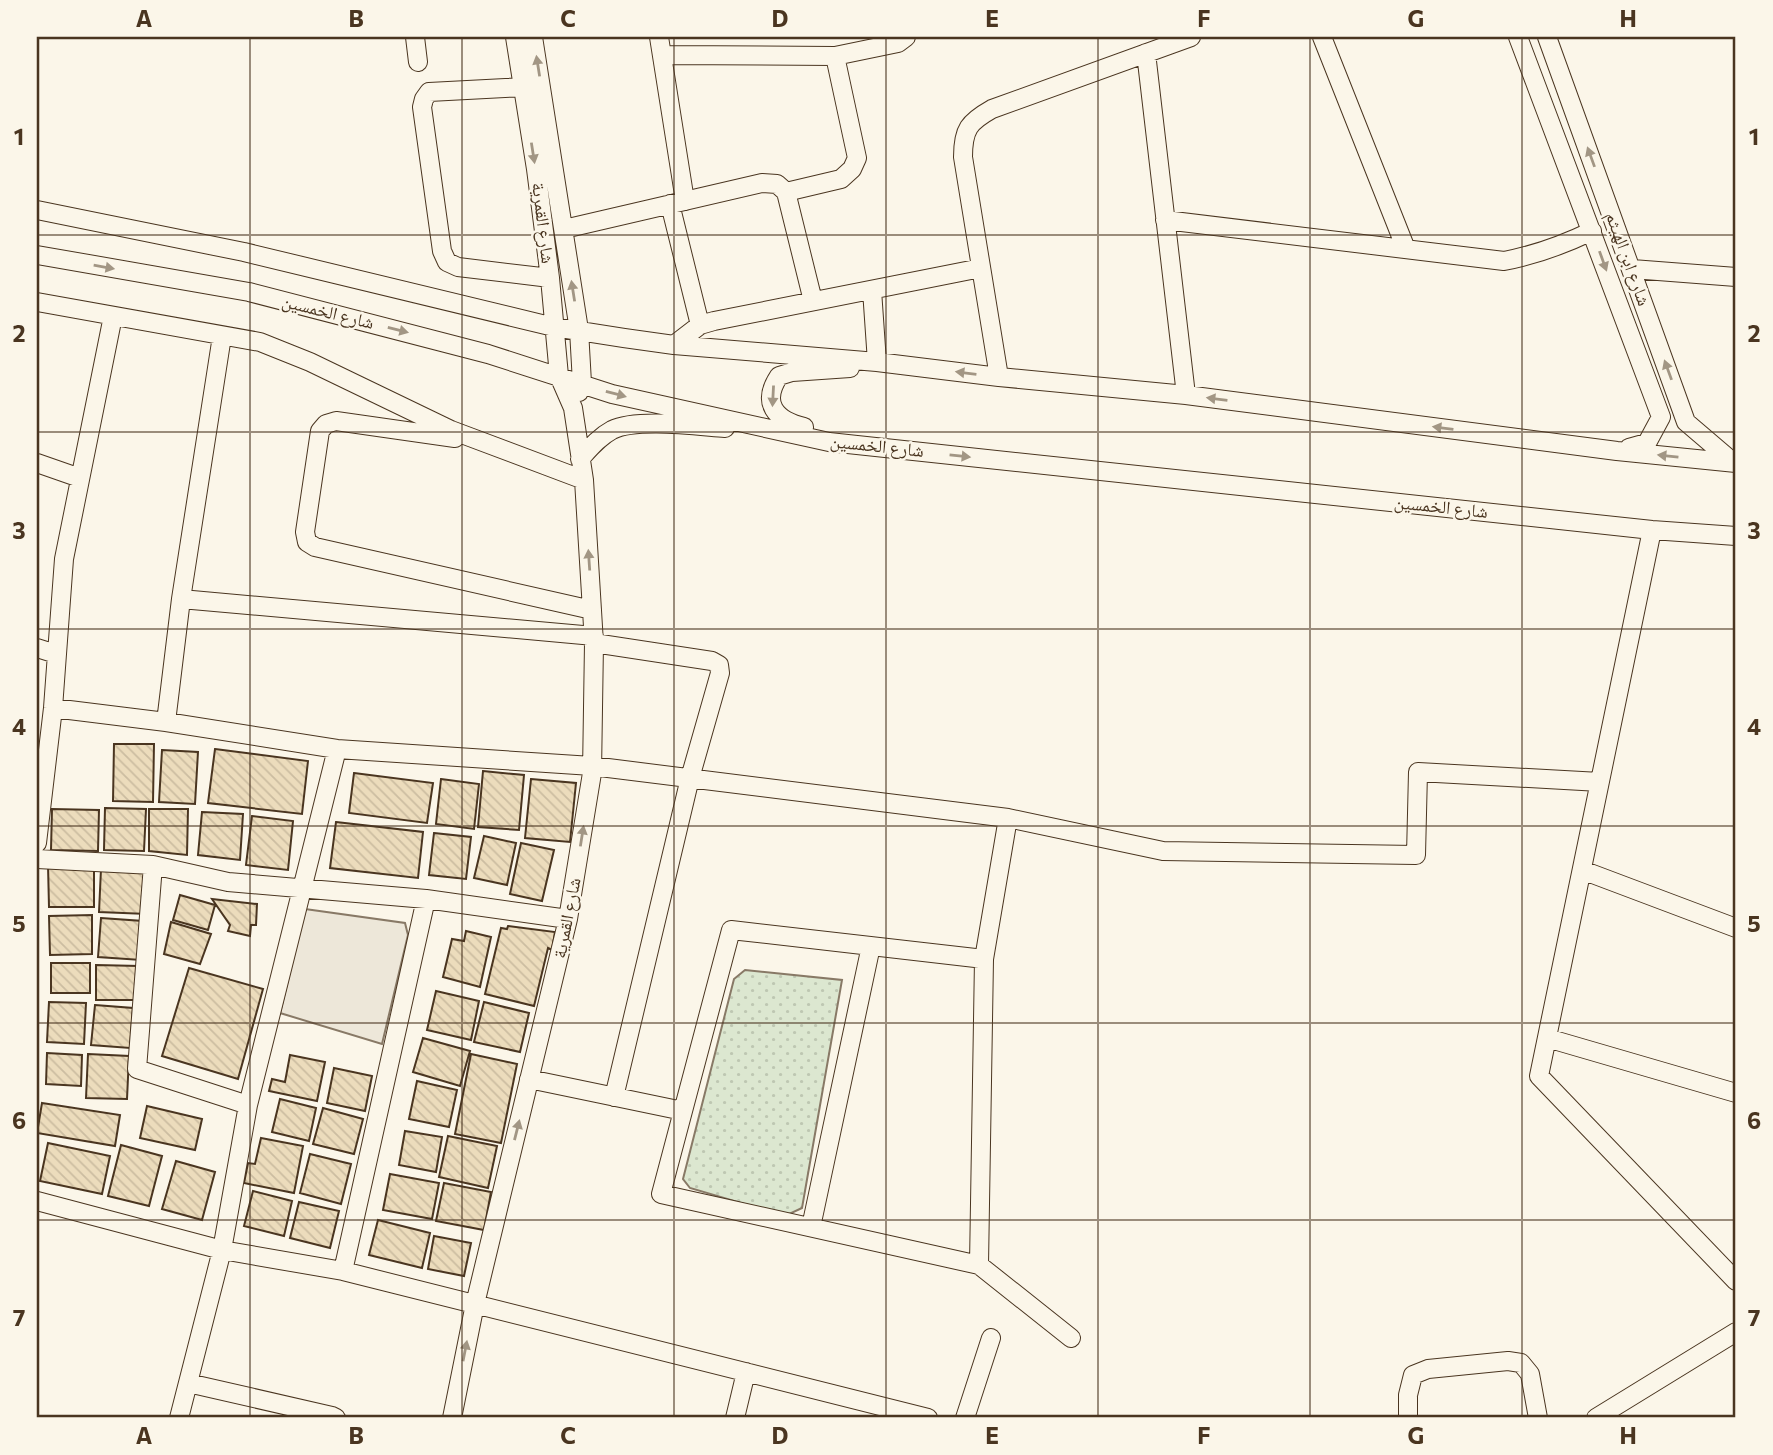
<svg xmlns="http://www.w3.org/2000/svg" width="1773" height="1455" font-family="Commissioner,'Noto Naskh Arabic',sans-serif">
<style>
.park{fill:url(#park-dots);stroke:#887966;stroke-width:2}
.parking{fill:#ede7d9;stroke:#887966;stroke-width:2}
.building{fill:url(#building-back-hatch);stroke:#4a3520;stroke-width:2}
.lines{fill:none;stroke-linecap:round;stroke-linejoin:round}
.minor-casing{stroke:#4a3520;stroke-width:20}
.minor{stroke:#fbf6e9;stroke-width:18}
.oneway{fill:#a29684}
.grid{fill:none;stroke:#4a3520;stroke-width:2;stroke-opacity:0.55}
.labels{text-anchor:middle;stroke-width:5;stroke-linejoin:round;paint-order:stroke}
.street-label{font-size:18px;fill:#4a3520;stroke:#fbf6e9}
.neatline{fill:none;stroke:#4a3520;stroke-width:2.5}
.grid-label{font-size:23px;text-anchor:middle;font-weight:bold;fill:#4a3520}
</style>
<defs>
<pattern id="park-dots" width="8" height="8" patternUnits="userSpaceOnUse" patternTransform="scale(1.75)"><rect width="8" height="8" fill="#dce7d0"/><path d="M2 2h.1M6 6h.1" fill="none" stroke="#bec7b2" stroke-width="1.8" stroke-linecap="round"/></pattern>
<pattern id="building-back-hatch" width="6" height="6" patternUnits="userSpaceOnUse" patternTransform="scale(1.75)"><rect width="6" height="6" fill="#ecdcbc"/><path d="M-1 5l2 2M0 0l6 6M5-1l2 2" fill="none" stroke="#ccbda1"/></pattern>
</defs>
<rect width="100%" height="100%" fill="#fbf6e9"/>
<path class="park" d="M745,970L842,980L802,1208L785,1216L690,1188L683,1179L734,979Z"/>
<path class="parking" d="M305,909L405,923L408,935L382,1044L280,1013Z"/>
<path class="building" d="M114,744H154L153,802L113,801Z
M215,749L308,761L302,814L208,803Z
M162,750L198,752L195,804L159,802Z
M483,771L524,775L519,830L478,827Z
M354,773L433,783L427,823L349,813Z
M441,779L479,784L474,829L436,824Z
M531,779L576,783L570,842L525,838Z
M105,808L146,809L144,851L104,850Z
M52,809L99,810L98,851L51,850Z
M149,809H188L187,855L149,851Z
M202,812L243,814L240,860L198,855Z
M252,816L293,821L288,870L246,865Z
M336,822L423,832L418,878L330,868Z
M434,833L471,837L466,879L429,875Z
M484,836L516,843L507,885L474,878Z
M521,843L554,850L542,901L510,894Z
M94,864V907H49L48,865Z
M101,869L148,870L147,914L99,912Z
M180,895L215,905L208,930L173,920Z
M212,899L257,904L256,925H251L250,936L228,931L230,925Z
M92,915V954L50,955L49,916Z
M101,918L143,921L141,960L98,957Z
M171,922L211,934L200,964L164,954Z
M508,926L555,932L552,950L548,948L534,1006L485,994L501,928L507,929Z
M466,931L491,937L480,987L443,977L452,939L464,941Z
M51,963H90V993H51Z
M96,965L139,966L138,1000H96Z
M189,968L263,989L238,1079L162,1056Z
M436,991L479,1001L471,1040L427,1030Z
M49,1002L86,1003L84,1044L47,1042Z
M484,1002L529,1013L520,1052L474,1042Z
M95,1005L133,1008L130,1048L91,1045Z
M423,1038L470,1051L460,1086L413,1072Z
M47,1053L82,1055L81,1086L46,1084Z
M88,1054L129,1056L127,1099L86,1098Z
M471,1054L517,1064L501,1143L455,1134Z
M290,1055L325,1062L317,1101L269,1091L272,1079L285,1082Z
M334,1068L372,1076L365,1111L327,1103Z
M417,1081L457,1090L449,1127L409,1119Z
M280,1099L316,1108L309,1141L272,1132Z
M42,1103L120,1115L115,1146L37,1133Z
M147,1106L202,1119L195,1150L140,1138Z
M323,1108L363,1119L354,1154L313,1144Z
M405,1131L442,1137L436,1172L399,1165Z
M448,1136L497,1146L488,1188L439,1177Z
M261,1138L303,1146L294,1193L244,1183L248,1163L255,1164Z
M48,1143L110,1156L102,1194L40,1181Z
M121,1145L162,1156L149,1206L108,1196Z
M310,1154L351,1164L341,1204L300,1193Z
M176,1161L215,1172L202,1220L162,1209Z
M390,1174L439,1183L432,1219L383,1210Z
M444,1183L491,1192L484,1230L436,1221Z
M253,1191L292,1201L284,1236L244,1226Z
M299,1202L339,1211L330,1248L290,1238Z
M378,1220L430,1233L422,1268L369,1255Z
M434,1236L471,1243L464,1276L428,1269Z"/>
<g class="lines">
<g class="minor-casing">
<path id="minor" d="M415,37L418,62
M533,37L579,330L582,383L579,392
M659,37L685,201
M1322,37L1406,249
M1518,37L1661,417L1647,443L1629,448
M1547,37L1686,422L1734,463
M1146,53L1186,395
M662,55L835,56L898,43L906,37
M523,87L429,92L424,99L422,107L442,251L447,262L458,267L550,278
M786,192L841,179L852,169L857,158L835,56
M670,204L700,325
M37,210L244,252L554,327L624,338L674,345L877,362L999,377L1186,395L1617,451L1736,463
M1165,220L1504,261C1535,255 1563,245 1592,231
M564,229L762,183L777,184L786,192L813,301
M37,255L249,292L488,354L612,394L829,442L1652,530L1736,536
M1632,269L1736,277
M872,290L877,362
M37,302L260,342L310,362L451,430L584,480
M674,345L700,325L714,321L981,268
M999,377L963,157C963,129 969,122 992,109L1191,37
M804,427C775,420 761,403 779,376L792,372L850,368
M455,438L336,421L326,424L320,431L305,532L307,542L315,547L592,610
M580,459C590,448 599,437 612,430C636,418 697,426 725,428
M37,463L80,478
M1652,530L1539,1076L1736,1281
M181,599L594,636
M594,643L712,661L719,665L720,673L690,778L614,1097
M37,648L56,654
M53,708L166,722L337,749L592,766L1008,818L1163,851L1416,855L1418,772L1600,782
M166,722L181,599L222,336
M1008,818L984,959L979,1265L1071,1338
M37,843L53,708L64,559L113,316
M37,859L153,865L228,882L426,899L568,919
M153,865L137,1069L248,1105
M1582,870L1736,928
M1547,1038L1736,1093
M529,1079L683,1111
M37,1201L222,1250L343,1271L928,1418
M811,1227L871,946
M979,1265L661,1194L731,930L984,959
M343,1271L426,899
M188,1383L332,1416L336,1418
M179,1418L222,1250L248,1105L337,749
M452,1418L475,1304L568,919L592,773L594,643L584,480L573,408L559,376L550,278L536,169L515,37
M735,1418L746,1372
M965,1418L991,1338
M1408,1418V1395L1413,1375L1428,1369L1508,1361L1521,1363L1530,1374L1538,1418
M1596,1418L1736,1332"/>
</g>
<use href="#minor" class="minor"/>
</g>
<defs><path id="oneway-solid" d="M-6-.8H1V-3.2L6.5 0L1 3.2V.8H-6Z" transform="scale(1.75)"/></defs>
<g class="oneway">
<use href="#oneway-solid" transform="translate(538 66) rotate(-99)"/>
<use href="#oneway-solid" transform="translate(533 153) rotate(81)"/>
<use href="#oneway-solid" transform="translate(1591 157) rotate(-110)"/>
<use href="#oneway-solid" transform="translate(1603 261) rotate(70)"/>
<use href="#oneway-solid" transform="translate(104 267) rotate(10)"/>
<use href="#oneway-solid" transform="translate(573 291) rotate(-99)"/>
<use href="#oneway-solid" transform="translate(398 330) rotate(14)"/>
<use href="#oneway-solid" transform="translate(1668 370) rotate(-110)"/>
<use href="#oneway-solid" transform="translate(966 373) rotate(-173)"/>
<use href="#oneway-solid" transform="translate(616 394) rotate(15)"/>
<use href="#oneway-solid" transform="translate(773 396) rotate(93)"/>
<use href="#oneway-solid" transform="translate(1217 399) rotate(-173)"/>
<use href="#oneway-solid" transform="translate(1443 428) rotate(-173)"/>
<use href="#oneway-solid" transform="translate(960 456) rotate(6)"/>
<use href="#oneway-solid" transform="translate(1668 456) rotate(-174)"/>
<use href="#oneway-solid" transform="translate(589 560) rotate(-94)"/>
<use href="#oneway-solid" transform="translate(582 836) rotate(-81)"/>
<use href="#oneway-solid" transform="translate(517 1130) rotate(-76)"/>
<use href="#oneway-solid" transform="translate(465 1351) rotate(-79)"/>
</g>
<path class="grid" d="M250,37V1418M462,37V1418M674,37V1418M886,37V1418M1098,37V1418M1310,37V1418M1522,37V1418M37,235H1736M37,432H1736M37,629H1736M37,826H1736M37,1023H1736M37,1220H1736"/>
<g class="labels">
<g class="street-label">
<text transform="translate(543 223) rotate(83)" y="6">شارع القمرية</text>
<text transform="translate(1628 259) rotate(70)" y="6">شارع ابن الهيثم</text>
<text transform="translate(328 312) rotate(14)" y="6">شارع الخمسين</text>
<text transform="translate(877 446) rotate(6)" y="6">شارع الخمسين</text>
<text transform="translate(1441 507) rotate(6)" y="6">شارع الخمسين</text>
<text transform="translate(567 918) rotate(-79)" y="6">شارع القمرية</text>
</g>
</g>
<rect width="1773" height="1455" fill="none" stroke="#fbf6e9" stroke-width="77"/>
<rect x="38" y="38" width="1696" height="1378" class="neatline"/>
<g class="grid-label">
<text x="144" y="27">A</text>
<text x="356" y="27">B</text>
<text x="568" y="27">C</text>
<text x="780" y="27">D</text>
<text x="992" y="27">E</text>
<text x="1204" y="27">F</text>
<text x="1416" y="27">G</text>
<text x="1628" y="27">H</text>
<text x="19" y="145">1</text>
<text x="1754" y="145">1</text>
<text x="19" y="342">2</text>
<text x="1754" y="342">2</text>
<text x="19" y="539">3</text>
<text x="1754" y="539">3</text>
<text x="19" y="735">4</text>
<text x="1754" y="735">4</text>
<text x="19" y="932">5</text>
<text x="1754" y="932">5</text>
<text x="19" y="1129">6</text>
<text x="1754" y="1129">6</text>
<text x="19" y="1326">7</text>
<text x="1754" y="1326">7</text>
<text x="144" y="1444">A</text>
<text x="356" y="1444">B</text>
<text x="568" y="1444">C</text>
<text x="780" y="1444">D</text>
<text x="992" y="1444">E</text>
<text x="1204" y="1444">F</text>
<text x="1416" y="1444">G</text>
<text x="1628" y="1444">H</text>
</g>
</svg>
